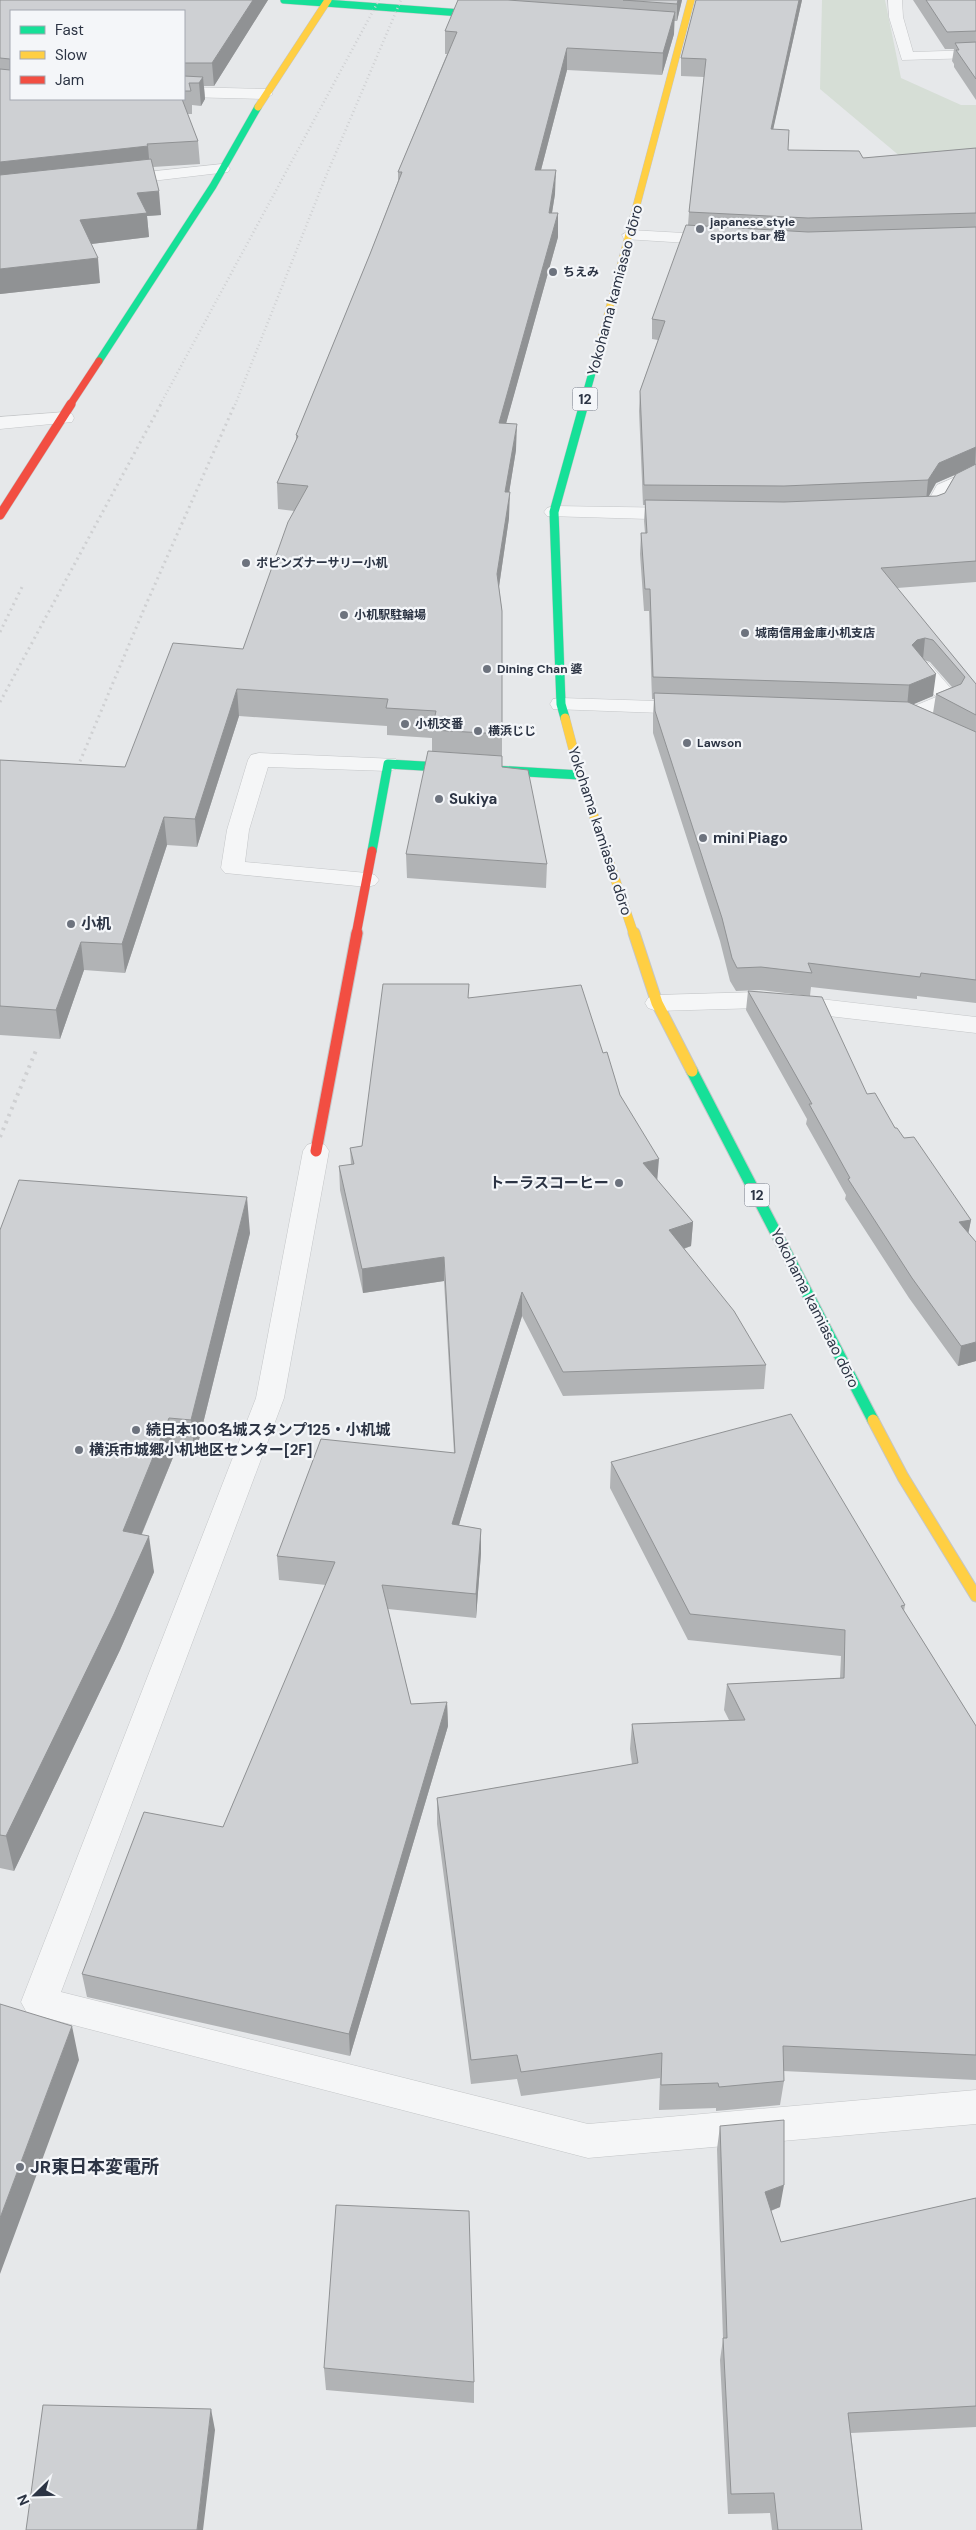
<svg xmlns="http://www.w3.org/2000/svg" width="976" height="2530" font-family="'DM Sans','Noto Sans JP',sans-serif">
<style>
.green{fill:#d6ded6}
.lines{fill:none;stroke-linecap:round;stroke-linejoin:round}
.lane-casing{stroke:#c4c6c8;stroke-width:1}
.street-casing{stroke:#c4c6c8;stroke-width:1}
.fast-far2-casing{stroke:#c4c6c8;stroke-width:8}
.fast-far1-casing{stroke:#c4c6c8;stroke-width:10}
.fast-casing{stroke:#c4c6c8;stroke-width:13}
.slow-far2-casing{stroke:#c4c6c8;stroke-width:8}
.slow-far1-casing{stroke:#c4c6c8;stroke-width:10}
.slow-casing{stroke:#c4c6c8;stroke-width:13}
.jam-far2-casing{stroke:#c4c6c8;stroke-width:8}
.jam-far1-casing{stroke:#c4c6c8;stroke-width:10}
.jam-casing{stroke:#c4c6c8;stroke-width:13}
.lane{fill:#f5f6f7;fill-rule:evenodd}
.street{fill:#f5f6f7;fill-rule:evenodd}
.fast-far2{stroke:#16e098;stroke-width:7}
.fast-far1{stroke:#16e098;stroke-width:9}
.fast{stroke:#16e098;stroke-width:11}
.slow-far2{stroke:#ffcf43;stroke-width:7}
.slow-far1{stroke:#ffcf43;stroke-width:9}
.slow{stroke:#ffcf43;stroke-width:11}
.jam-far2{stroke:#f24e42;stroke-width:7}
.jam-far1{stroke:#f24e42;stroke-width:9}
.jam{stroke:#f24e42;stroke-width:11}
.rail-far2{stroke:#cfd0d2;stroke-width:2.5;stroke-dasharray:1 3;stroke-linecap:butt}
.rail-far1{stroke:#cfd0d2;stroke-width:3;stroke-dasharray:2 4;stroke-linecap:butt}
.rail{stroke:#cfd0d2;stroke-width:4;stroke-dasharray:2.5 5;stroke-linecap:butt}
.wall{fill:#b1b3b5;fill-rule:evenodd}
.shaded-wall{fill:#909294}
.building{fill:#ced0d3;stroke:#909294}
.poi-dot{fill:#6d737e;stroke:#f4f6f9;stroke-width:2}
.labels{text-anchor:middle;stroke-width:4.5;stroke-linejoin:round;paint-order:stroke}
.far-poi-label{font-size:12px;font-weight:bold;fill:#2c3444;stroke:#f4f6f9;text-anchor:start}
.shield{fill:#f4f6f9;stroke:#686e7a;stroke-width:1}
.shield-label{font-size:14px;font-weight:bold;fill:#2c3444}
.street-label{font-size:15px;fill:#2c3444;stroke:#f4f6f9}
.poi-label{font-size:15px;font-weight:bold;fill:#2c3444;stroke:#f4f6f9;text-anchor:start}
.near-poi-label{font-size:18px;font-weight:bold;fill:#2c3444;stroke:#f4f6f9;text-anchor:start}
</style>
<rect width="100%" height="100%" fill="#e6e8ea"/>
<path class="green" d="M822,0H885L901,78L961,105H976V161L914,168L820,89Z"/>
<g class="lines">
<g class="lane-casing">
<path id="lane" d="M259,753L396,759L399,764L396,769L388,771L268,767L249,830L245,862L367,873L375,875L379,880L375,885L367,887L225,873L221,868L227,830L248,760L251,755Z
M316,1142L325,1145L329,1151L284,1398L61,1992L588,2124L976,2090V2124L588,2158L27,2013L21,2002L256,1398L303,1151L307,1145Z"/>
</g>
<g class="street-casing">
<path id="street" d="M888,0H902L903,17L913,52L976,50V58L902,60L889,17Z
M184,87L265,89L273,94L265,99L184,97Z
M222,164L228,166L230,169L228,172L118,185L110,180L118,175Z
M630,230L720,235L728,240L720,245L624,239L622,235Z
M65,412L72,414L74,418L72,422L0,429V417Z
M976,468V481L952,493L941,513L913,516L906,514L903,510L906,506L927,503L937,485Z
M554,506L683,508L690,510L693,514L690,518L683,520L547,516L544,512L547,508Z
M922,661L929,663L960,699L957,704C931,715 911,727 882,720L879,715L882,710L907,709L936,697L911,667L915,663Z
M561,698L689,702L697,703L700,708L697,713L689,714L553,709L550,704L553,699Z
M759,992L976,1017V1033L759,1008L657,1011L648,1008L645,1003L648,998L657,995Z"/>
</g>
<g class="fast-far2-casing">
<path id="fast-far2" d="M284,0L489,15
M99,361L213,186L258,107
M583,405L597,355"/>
</g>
<g class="fast-far1-casing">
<path id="fast-far1" d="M565,718L561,704L554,512L584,404
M372,851L388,764L580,775"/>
</g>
<g class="fast-casing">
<path id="fast" d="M692,1071L873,1420"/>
</g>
<g class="slow-far2-casing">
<path id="slow-far2" d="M258,107L328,0
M597,355L691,0"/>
</g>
<g class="slow-far1-casing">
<path id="slow-far1" d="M565,718L580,775L634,935"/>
</g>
<g class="slow-casing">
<path id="slow" d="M634,933L657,1003L692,1071
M873,1420L903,1477L976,1596"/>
</g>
<g class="jam-far2-casing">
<path id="jam-far2" d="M70,405L99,361"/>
</g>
<g class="jam-far1-casing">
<path id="jam-far1" d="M0,515L71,404
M356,935L372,851"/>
</g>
<g class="jam-casing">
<path id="jam" d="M316,1151L357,933"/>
</g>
<use href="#lane" class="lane"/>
<use href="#street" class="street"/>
<use href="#fast-far2" class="fast-far2"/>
<use href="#fast-far1" class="fast-far1"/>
<use href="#fast" class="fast"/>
<use href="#slow-far2" class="slow-far2"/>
<use href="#slow-far1" class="slow-far1"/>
<use href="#slow" class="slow"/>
<use href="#jam-far2" class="jam-far2"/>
<use href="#jam-far1" class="jam-far1"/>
<use href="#jam" class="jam"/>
<path class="rail-far2" d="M160,405L379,0
M235,405L326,176L401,0"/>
<path class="rail-far1" d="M0,632L23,585
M0,702L161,404
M73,778L144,609L235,404"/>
<path class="rail" d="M0,1137L37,1048"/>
</g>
<path class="wall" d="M0,0H268L214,86H204L205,99L201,106L192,105V114H187L198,141L200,164L153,167L161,215L147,216L149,237L91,244L100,283L0,294ZM184,11V99H11Z
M458,0H682L677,21H674V34L662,75L567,70L541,170L555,194L552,213H558V237L506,423L516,450L509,492V518L499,587L502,611V767L547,864L546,888L407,878L406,854L432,751V738L387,735V726L239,716L197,847L167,845L125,973L84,970L60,1039L0,1035V760L125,767L243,649L294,511L278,509L277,483L296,440V435L370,254L398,181V172L447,54H445V31Z
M696,0H802L773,129L788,150L863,158L976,148V582L897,588L976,684V1003L917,996V999L811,987L810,996L759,990L736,991L730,981L720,941L653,733V715L654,699H652L649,611H644L640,554L641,533H645L644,521L645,505H643L639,411L640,391L658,340L652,339V319L688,225L689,212L704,77L681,76V58ZM955,475L945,493L937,496H929L936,483ZM924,660L930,662L952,687L936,694L933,713L913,704L933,696Z
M913,0H976V100L954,67V64L952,61L954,49H945Z
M748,991L867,1094L904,1138L971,1220L968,1233L976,1361L958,1366L909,1298L845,1199L846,1195L806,1124L807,1119L746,1010Z
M469,998L603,1053L620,1095L657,1180L693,1222L691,1246L684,1249L766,1365L764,1389L563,1396L522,1316L459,1525L481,1529V1553L476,1618L388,1609L411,1704L447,1702L448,1726L350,2056L87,1997L82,1974L223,1827L326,1585L279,1580L277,1556L454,1453L444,1281L363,1293L340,1190L339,1166L351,1165L350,1148L362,1146Z
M0,1230L250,1233L195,1456L174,1455L142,1534L154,1572L120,1650L14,1871L0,1868Z
M611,1462L905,1605L904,1611L976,1726V2080L783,2071L784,2081L780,2105L716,2111V2108L659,2110L660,2078L521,2096L517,2079L471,2084L437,1824V1798L632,1764L630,1749L632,1724L729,1720L724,1710L727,1684L840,1678L841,1656L688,1640L610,1488Z
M720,2126L780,2207L771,2211L781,2242L976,2198V2427L851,2433L862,2530H772L770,2513L728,2514L720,2360L723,2339L717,2149Z
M324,2368L474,2382V2403L326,2390Z"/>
<path class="shaded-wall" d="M253,0H268L214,86L212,63Z
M678,0H682L677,21V4Z
M799,0H802L769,148L771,129Z
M675,12L674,34L662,75L663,53Z
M567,48V70L535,193V170Z
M203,77L205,99L201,106L199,83Z
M148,146L150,170L0,186V162Z
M556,170L555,194L548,237L549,213Z
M159,191L161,215L147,216L149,237L83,245L80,220L137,193Z
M558,213V237L499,449V423Z
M98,258L100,283L0,294V269Z
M517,424L516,450L505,518V492Z
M976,447L975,466L936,483L926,501L928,480L939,463Z
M510,492L509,518L497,600V574Z
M925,638L923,659L912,645L917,640Z
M936,674L933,696L907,707L909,685Z
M237,689L239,716L197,847L195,819Z
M164,817L167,845L125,973L122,944Z
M81,942L84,970L60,1039L56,1010Z
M659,1159L657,1183L643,1163Z
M247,1197L250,1233L195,1456L191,1420Z
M971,1220L967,1240L959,1222Z
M693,1222L691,1246L667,1254L669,1230Z
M444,1257V1281L363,1293L362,1269Z
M522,1292V1316L452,1548V1524Z
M976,1342V1361L958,1366L961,1346Z
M169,1418L174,1455L128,1567L123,1531Z
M481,1529V1553L476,1618V1594Z
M149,1536L154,1572L120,1650L14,1871L6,1836Z
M447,1702L448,1726L350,2056L349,2034Z
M72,2026L79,2060L0,2274V2218Z
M784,2185L780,2207L762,2214L765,2192Z
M211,2409L215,2430L203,2530H197Z"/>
<path class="building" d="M0,0H253L212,63H184V11H11V99H182L198,141L147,144L148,146L0,162V69L10,70V59L0,58Z
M458,0H508L675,12L663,53L567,48L535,170H556L549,213H558L499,423L517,424L505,492H510L497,574L502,611V734L432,730L436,711L386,708L388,699L237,689L195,819L164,817L122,944L81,942L56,1010L0,1006V760L125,767L173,643L243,649L288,522L308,486L277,483L298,436L296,435L370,254L402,172H398L457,32L445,31Z
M623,0H678L677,4Z
M696,0H799L771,129L789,130L788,150L859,151L863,158L976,148V213L808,218L689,212L706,59L681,58Z
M926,0H976V31L947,32Z
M976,42V79L956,50H959L955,43Z
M184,76L203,77L199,83H189L191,91H184Z
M151,159L159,191L137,193L147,213L80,220L98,258L0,269V175Z
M686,225L808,232L976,227V447L939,463L928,480L784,486L644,485L640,391L665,321L652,319Z
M976,464V561L881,568L976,684V715L936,694L961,684L965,677L933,640L925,638L917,640L912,645L936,674L909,685L653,677L650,589H645L641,533H647L645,500L784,502L937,496L945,493L956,474Z
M654,693L908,702L976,732V980L921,973L920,977L808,963L812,973L761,967L737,968L732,958L722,918L655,711Z
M428,751L502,756V767L528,770L547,864L406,854Z
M383,984H469L468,998L581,985L603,1053L607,1052L620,1095L659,1159L643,1163L693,1222L669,1230L734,1311L766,1365L563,1372L522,1292L452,1524L481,1529L476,1594L382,1585L411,1704L447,1702L349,2034L82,1974L144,1812L223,1827L335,1562L277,1556L321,1439L455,1453L444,1257L362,1269L339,1166L354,1164L350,1148L362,1146Z
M748,991L822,997L867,1094L875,1093L895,1128H897L904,1138L914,1137L971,1220L959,1222L976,1242V1342L961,1346L912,1278L848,1179L850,1178L809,1104H812Z
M19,1180L247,1197L191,1420L169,1418L123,1531L149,1536L114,1614L6,1836L0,1835V1230Z
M791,1414L905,1605L901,1606L976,1726V2055L783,2046L784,2081L719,2087L718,2083L661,2085L662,2053L521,2072L517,2055L471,2060L437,1798L638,1763L632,1724L745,1720L727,1684L844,1678L845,1630L690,1614L611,1462Z
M0,2004L72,2026L0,2218Z
M784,2120V2185L765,2192L781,2242L976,2198V2406L848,2413L862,2530H778L774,2493L731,2494L723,2338H727L720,2126Z
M336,2205L469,2211L474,2382L324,2368Z
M43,2405L211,2409L197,2530H26Z"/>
<g class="poi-dot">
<circle cx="700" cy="229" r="5"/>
<circle cx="553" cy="272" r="5"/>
<circle cx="246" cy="563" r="5"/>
<circle cx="344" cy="615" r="5"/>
<circle cx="745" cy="633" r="5"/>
<circle cx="487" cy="669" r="5"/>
<circle cx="405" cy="724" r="5"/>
<circle cx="478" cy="731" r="5"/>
<circle cx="687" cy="743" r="5"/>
<circle cx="439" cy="799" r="5"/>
<circle cx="703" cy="838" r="5"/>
<circle cx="71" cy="924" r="5"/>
<circle cx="619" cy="1183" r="5"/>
<circle cx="136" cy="1430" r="5"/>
<circle cx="79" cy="1450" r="5"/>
<circle cx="20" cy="2167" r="5"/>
</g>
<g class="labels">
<g class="far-poi-label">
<text x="710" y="226">japanese style<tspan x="710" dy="14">sports bar 橙</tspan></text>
<text x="563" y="276">ちえみ</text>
<text x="256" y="567">ポピンズナーサリー小机</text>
<text x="354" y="619">小机駅駐輪場</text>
<text x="755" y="637">城南信用金庫小机支店</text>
<text x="497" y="673">Dining Chan 婆</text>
<text x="415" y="728">小机交番</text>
<text x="488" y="735">横浜じじ</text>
<text x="697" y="747">Lawson</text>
</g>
<g class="shield">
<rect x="572.5" y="387.5" width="25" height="23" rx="4"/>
<rect x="744.5" y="1183.5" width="25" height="23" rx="4"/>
</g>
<g class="shield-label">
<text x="585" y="404">12</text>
<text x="757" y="1200">12</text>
</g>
<g class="street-label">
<text transform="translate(615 290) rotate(-75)" y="5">Yokohama kamiasao dōro</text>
<text transform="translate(600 831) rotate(72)" y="5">Yokohama kamiasao dōro</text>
<text transform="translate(815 1308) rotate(63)" y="5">Yokohama kamiasao dōro</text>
</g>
<g class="poi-label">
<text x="449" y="804">Sukiya</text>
<text x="713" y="843">mini Piago</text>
<text x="81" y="929">小机</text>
<text x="609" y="1188" text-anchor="end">トーラスコーヒー</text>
<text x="146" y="1435">続日本100名城スタンプ125・小机城</text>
<text x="89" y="1455">横浜市城郷小机地区センター[2F]</text>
</g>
<g class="near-poi-label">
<text x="30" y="2173">JR東日本変電所</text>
</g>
</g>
<rect x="10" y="10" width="175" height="90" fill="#f4f6f9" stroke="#a4a8b1"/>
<rect x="20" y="26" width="25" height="8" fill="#16e098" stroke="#a4a8b1"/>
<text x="55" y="35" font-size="15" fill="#2c3444">Fast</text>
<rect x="20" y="51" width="25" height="8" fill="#ffcf43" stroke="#a4a8b1"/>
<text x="55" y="60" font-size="15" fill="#2c3444">Slow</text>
<rect x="20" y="76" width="25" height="8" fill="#f24e42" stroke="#a4a8b1"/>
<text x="55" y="85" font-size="15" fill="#2c3444">Jam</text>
<g transform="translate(35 2495) rotate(247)" stroke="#f4f6f9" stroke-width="4" paint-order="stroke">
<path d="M0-4L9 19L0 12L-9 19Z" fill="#2c3444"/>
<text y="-8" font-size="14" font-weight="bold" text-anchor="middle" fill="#2c3444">N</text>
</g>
</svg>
